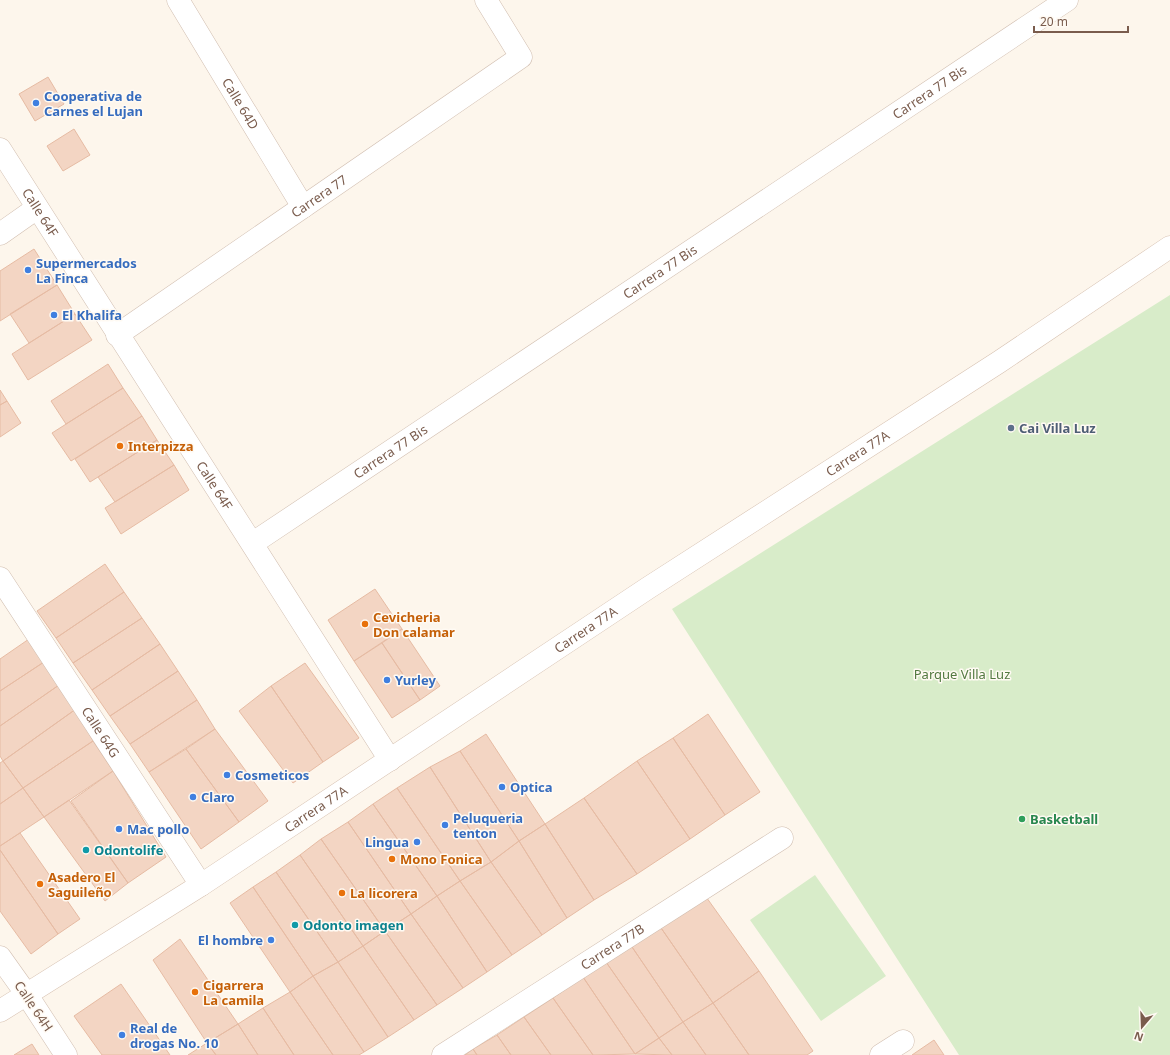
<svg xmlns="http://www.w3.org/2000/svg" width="1170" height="1055" font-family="'Noto Sans',sans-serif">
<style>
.green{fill:#d8ecc9}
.building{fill:#f3d5c3;stroke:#e6bba3}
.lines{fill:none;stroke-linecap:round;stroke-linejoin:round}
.minor-casing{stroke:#d1beb0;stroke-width:23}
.tertiary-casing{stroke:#d1beb0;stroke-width:23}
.secondary-casing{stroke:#d6c0b0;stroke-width:23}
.minor{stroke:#fff;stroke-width:22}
.tertiary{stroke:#fff;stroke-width:22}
.secondary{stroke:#fff;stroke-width:22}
.shop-dot{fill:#3f7fe0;stroke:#fffaf3;stroke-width:1.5}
.service-dot{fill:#5c6f8a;stroke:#fffaf3;stroke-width:1.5}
.food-dot{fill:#e8710a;stroke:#fffaf3;stroke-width:1.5}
.leisure-dot{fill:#2e9e5b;stroke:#fffaf3;stroke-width:1.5}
.culture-dot{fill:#0f9aa8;stroke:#fffaf3;stroke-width:1.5}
.labels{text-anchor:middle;stroke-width:3;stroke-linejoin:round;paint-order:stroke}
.street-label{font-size:13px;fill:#7a5c4d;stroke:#fffaf3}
.shop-label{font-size:13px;font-weight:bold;fill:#366cbe;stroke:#fffaf3;text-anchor:start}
.service-label{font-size:13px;font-weight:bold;fill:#4e5e75;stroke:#fffaf3;text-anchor:start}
.food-label{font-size:13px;font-weight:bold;fill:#c56008;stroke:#fffaf3;text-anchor:start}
.park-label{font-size:13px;fill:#537a41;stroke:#fffaf3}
.leisure-label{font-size:13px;font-weight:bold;fill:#27864d;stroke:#fffaf3;text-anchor:start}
.culture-label{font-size:13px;font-weight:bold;fill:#0d838f;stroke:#fffaf3;text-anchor:start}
</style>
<rect width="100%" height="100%" fill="#fdf6ec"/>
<path class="green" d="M1170,295V1055H959L672,609Z
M815,875L886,976L821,1021L750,920Z"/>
<path class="building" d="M48,77L64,104L35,121L19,94Z
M74,129L90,155L63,171L47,146Z
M34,249L57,285L0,321V271Z
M57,285L75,314L29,343L10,314Z
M75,314L92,340L28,380L12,354Z
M108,364L123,388L66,424L51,401Z
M123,388L142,416L71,461L52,433Z
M0,390L7,401L0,405Z
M7,401L21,423L0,437V405Z
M142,416L157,440L90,482L75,459Z
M157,440L174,465L115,502L98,477Z
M174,465L189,490L121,534L105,508Z
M105,564L124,592L56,638L37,611Z
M375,589L402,629L354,661L328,620Z
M124,592L142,618L73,663L56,638Z
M142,618L160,644L92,690L73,663Z
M402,629L440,686L420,700L382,643Z
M29,639L44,662L0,691V659Z
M382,643L420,700L392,718L354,661Z
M160,644L178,671L110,716L92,690Z
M44,662L59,685L0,726V691Z
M305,663L359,738L323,762L271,686Z
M178,671L197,700L130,744L110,716Z
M59,685L76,709L3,761L0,756V726Z
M271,686L323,762L293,783L239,711Z
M197,700L215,729L149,772L130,744Z
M76,709L93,741L23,788L3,761Z
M708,714L760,792L725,815L673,738Z
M215,729L268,801L239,822L186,749Z
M486,734L545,824L519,841L460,751Z
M673,738L725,815L690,839L637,761Z
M93,741L113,771L44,817L23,788Z
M186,749L239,822L201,849L149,772Z
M460,751L519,841L491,862L430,767Z
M3,761L23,788L0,804V763Z
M637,761L690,839L637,874L584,798Z
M430,767L491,862L460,881L397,788Z
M113,771L166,857L128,883L71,801Z
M23,788L44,817L0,846V804Z
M397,788L460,881L437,896L373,804Z
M584,798L637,874L594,900L545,824Z
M69,800L128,883L105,901L44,817Z
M373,804L437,896L411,914L348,822Z
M348,822L411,914L385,931L321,839Z
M545,824L594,900L567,918L519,841Z
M20,833L80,919L58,934L0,850V846Z
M321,839L385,931L363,946L300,855Z
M519,841L567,918L542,935L491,862Z
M0,850L58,934L31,954L0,911Z
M300,855L363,946L338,962L276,872Z
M491,862L542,935L512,955L460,881Z
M276,872L338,962L313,976L253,887Z
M460,881L512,955L487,972L437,896Z
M253,887L313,976L290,992L230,903Z
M704,894L759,971L713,1003L659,925Z
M437,896L487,972L463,988L411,914Z
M411,914L463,988L437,1005L385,931Z
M659,925L713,1003L683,1022L630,944Z
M385,931L437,1005L414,1020L363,946Z
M180,939L238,1024L207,1043L153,960Z
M630,944L683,1022L659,1038L606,962Z
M363,946L414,1020L388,1037L338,962Z
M338,962L388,1037L364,1052L313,976Z
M606,962L659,1038L635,1054L583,977Z
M759,971L813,1051L807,1055H749L713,1003Z
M313,976L364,1052L359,1055H333L290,992Z
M583,977L635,1054L593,1055L553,998Z
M121,984L170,1055H102L74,1016Z
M290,992L333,1055H294L263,1008Z
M553,998L593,1055H551L524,1017Z
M713,1003L749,1055H706L683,1022Z
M263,1008L294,1055H258L238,1024Z
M524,1017L551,1055H511L497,1035Z
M683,1022L706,1055H672L659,1038Z
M238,1024L258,1055H216L207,1043Z
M497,1035L511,1055H477L473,1049Z
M659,1038L672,1055L635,1054Z
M934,1040L944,1055H912Z
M207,1043L216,1055H188Z
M32,1044L39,1055H14Z
M473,1049L477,1055H465Z"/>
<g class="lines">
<g class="minor-casing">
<g id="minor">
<path id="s1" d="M178,0L303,207"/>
<path d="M0,234L37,208"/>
<path id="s2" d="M117,335L521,57L486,0"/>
<path id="s3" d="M253,543L1067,0"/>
<path id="s4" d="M0,578L201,885"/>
<path d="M0,957L27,995"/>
<path id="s5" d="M443,1055L782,838"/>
<path d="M881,1055L903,1041"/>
</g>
</g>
<g class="tertiary-casing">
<g id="tertiary">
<path id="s6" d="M0,149L390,760"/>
<path d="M27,995L66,1055"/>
</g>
</g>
<g class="secondary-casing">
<g id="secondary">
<path id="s7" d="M0,1011L201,885L648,588L999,362L1170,247"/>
</g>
</g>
<use href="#minor" class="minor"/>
<use href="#tertiary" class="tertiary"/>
<use href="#secondary" class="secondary"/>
</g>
<g class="shop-dot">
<circle cx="36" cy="103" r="4"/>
<circle cx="28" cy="270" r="4"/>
<circle cx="54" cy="315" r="4"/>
<circle cx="387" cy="680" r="4"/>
<circle cx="227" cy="775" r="4"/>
<circle cx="502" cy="787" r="4"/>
<circle cx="193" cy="797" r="4"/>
<circle cx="445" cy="825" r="4"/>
<circle cx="119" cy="829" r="4"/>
<circle cx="417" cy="842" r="4"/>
<circle cx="271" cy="940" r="4"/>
<circle cx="122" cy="1035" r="4"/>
</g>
<circle class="service-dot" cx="1011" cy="428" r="4"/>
<g class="food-dot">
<circle cx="120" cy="446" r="4"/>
<circle cx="365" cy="624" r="4"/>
<circle cx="392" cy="859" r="4"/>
<circle cx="40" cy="884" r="4"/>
<circle cx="342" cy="893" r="4"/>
<circle cx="195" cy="992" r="4"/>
</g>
<circle class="leisure-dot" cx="1022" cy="819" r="4"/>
<g class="culture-dot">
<circle cx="86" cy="850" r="4"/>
<circle cx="295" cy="925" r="4"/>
</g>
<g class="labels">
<g class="street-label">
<text dy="5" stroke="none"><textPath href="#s3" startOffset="813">Carrera 77 Bis</textPath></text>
<text dy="5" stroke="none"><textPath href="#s1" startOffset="121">Calle 64D</textPath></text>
<text dy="5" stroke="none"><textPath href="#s2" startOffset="245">Carrera 77</textPath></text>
<text dy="5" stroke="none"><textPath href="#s6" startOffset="75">Calle 64F</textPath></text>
<text dy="5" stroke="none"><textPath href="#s3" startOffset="489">Carrera 77 Bis</textPath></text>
<text dy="5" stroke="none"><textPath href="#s3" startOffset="165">Carrera 77 Bis</textPath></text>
<text dy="5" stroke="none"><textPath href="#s7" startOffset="1023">Carrera 77A</textPath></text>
<text dy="5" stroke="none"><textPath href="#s6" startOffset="399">Calle 64F</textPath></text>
<text dy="5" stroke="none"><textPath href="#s7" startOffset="699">Carrera 77A</textPath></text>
<text dy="5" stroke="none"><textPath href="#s4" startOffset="184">Calle 64G</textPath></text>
<text dy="5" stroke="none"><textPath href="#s7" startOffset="375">Carrera 77A</textPath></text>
<text dy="5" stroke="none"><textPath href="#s5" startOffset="201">Carrera 77B</textPath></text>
<text transform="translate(34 1006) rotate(56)" y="5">Calle 64H</text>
</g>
<g class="shop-label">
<text x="44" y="101">Cooperativa de<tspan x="44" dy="15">Carnes el Lujan</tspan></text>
<text x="36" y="268">Supermercados<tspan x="36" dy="15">La Finca</tspan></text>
<text x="62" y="320">El Khalifa</text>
<text x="395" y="685">Yurley</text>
<text x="235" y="780">Cosmeticos</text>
<text x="510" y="792">Optica</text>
<text x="201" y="802">Claro</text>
<text x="453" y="823">Peluqueria<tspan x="453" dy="15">tenton</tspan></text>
<text x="127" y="834">Mac pollo</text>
<text x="409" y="847" text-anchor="end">Lingua</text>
<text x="263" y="945" text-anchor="end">El hombre</text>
<text x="130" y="1033">Real de<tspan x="130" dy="15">drogas No. 10</tspan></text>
</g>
<g class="service-label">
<text x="1019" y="433">Cai Villa Luz</text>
</g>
<g class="food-label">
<text x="128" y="451">Interpizza</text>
<text x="373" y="622">Cevicheria<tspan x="373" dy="15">Don calamar</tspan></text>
<text x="400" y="864">Mono Fonica</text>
<text x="48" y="882">Asadero El<tspan x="48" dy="15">Saguileño</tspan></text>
<text x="350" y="898">La licorera</text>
<text x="203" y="990">Cigarrera<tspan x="203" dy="15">La camila</tspan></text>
</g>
<g class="park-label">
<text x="962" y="679">Parque Villa Luz</text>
</g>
<g class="leisure-label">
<text x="1030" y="824">Basketball</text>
</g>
<g class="culture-label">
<text x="94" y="855">Odontolife</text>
<text x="303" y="930">Odonto imagen</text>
</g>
</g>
<g transform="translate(1142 1027) rotate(199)" stroke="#fffaf3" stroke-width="3" paint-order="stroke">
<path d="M0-3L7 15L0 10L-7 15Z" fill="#7a5c4d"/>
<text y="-6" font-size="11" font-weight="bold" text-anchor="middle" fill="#7a5c4d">N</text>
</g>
<path d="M1034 26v6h94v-6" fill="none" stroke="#7a5c4d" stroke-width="2"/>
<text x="1040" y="26" font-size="12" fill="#7a5c4d" stroke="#fffaf3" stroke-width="3" paint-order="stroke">20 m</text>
</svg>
